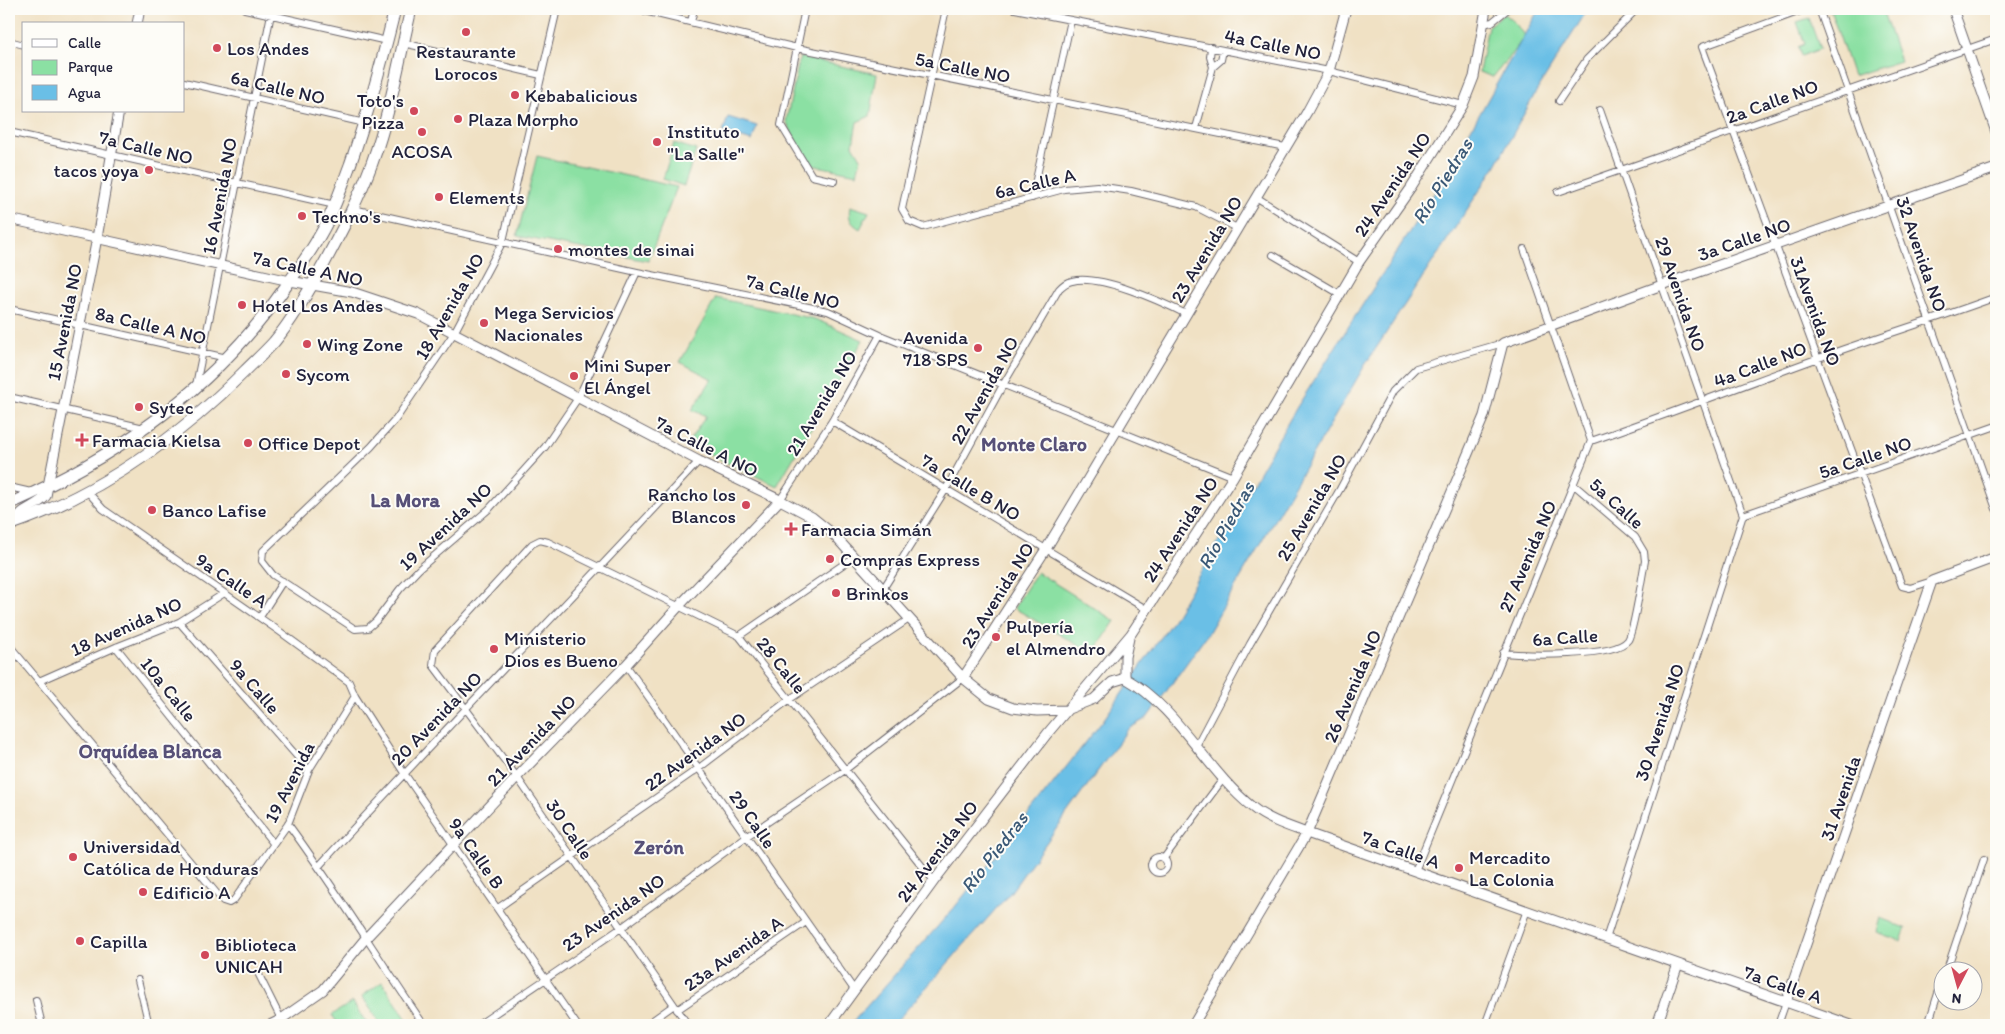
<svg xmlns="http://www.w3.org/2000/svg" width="2005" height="1034" font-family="Itim,sans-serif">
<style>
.green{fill:#8be0a3;stroke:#56816f}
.water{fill:#6abfe6;stroke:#467090}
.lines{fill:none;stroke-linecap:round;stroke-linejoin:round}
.street-casing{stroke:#6a656b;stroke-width:8}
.secondary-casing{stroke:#6a656b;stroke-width:11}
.highway-casing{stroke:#6a656b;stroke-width:13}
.street{stroke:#fff;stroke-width:6}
.secondary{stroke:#fff;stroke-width:9}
.highway{stroke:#fff;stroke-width:11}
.poi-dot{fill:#d1495b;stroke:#fdfcf7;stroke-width:2}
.labels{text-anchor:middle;stroke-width:4;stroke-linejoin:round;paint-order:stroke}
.street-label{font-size:19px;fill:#22223b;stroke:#fdfcf7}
.poi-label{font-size:19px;fill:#22223b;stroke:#fdfcf7;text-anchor:start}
.water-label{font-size:20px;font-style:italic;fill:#3b5977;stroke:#fdfcf7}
.neighbourhood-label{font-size:20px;font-weight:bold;fill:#575078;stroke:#fdfcf7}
</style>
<rect width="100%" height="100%" fill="#fdfcf7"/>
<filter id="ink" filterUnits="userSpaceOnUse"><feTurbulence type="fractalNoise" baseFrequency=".02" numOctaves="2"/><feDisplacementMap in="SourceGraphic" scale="10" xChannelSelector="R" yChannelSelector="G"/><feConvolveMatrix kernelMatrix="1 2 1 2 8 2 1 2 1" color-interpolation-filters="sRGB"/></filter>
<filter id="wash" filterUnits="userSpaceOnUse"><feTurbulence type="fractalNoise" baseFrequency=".0096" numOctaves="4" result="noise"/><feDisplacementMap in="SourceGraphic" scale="20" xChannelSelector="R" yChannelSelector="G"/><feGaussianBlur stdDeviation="1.12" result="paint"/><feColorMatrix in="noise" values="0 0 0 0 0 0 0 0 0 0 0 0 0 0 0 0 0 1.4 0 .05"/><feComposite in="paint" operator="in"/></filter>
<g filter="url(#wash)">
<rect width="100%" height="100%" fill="#f0e1c4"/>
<path class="green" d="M1830,9H1882L1900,61L1853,76Z
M1504,14L1516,24L1525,37L1493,77L1479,72L1488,26Z
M1809,18L1820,49L1801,56L1798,47L1805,44L1797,22Z
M800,57L877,74L870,116L857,122L853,145L861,158L857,174L807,164L786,121Z
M674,143L696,150L684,186L663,179Z
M537,156L677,187L648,261L517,236Z
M850,206L869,212L860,229C850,223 848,218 850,206Z
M716,298L815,319L863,340L777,486L687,444L706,416L692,410L712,379L680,362Z
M1037,572L1115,621L1093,654L1014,608Z
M1880,918L1906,928L1901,941L1876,932Z
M382,982L410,1024L408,1025H381L362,996Z
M352,1002L368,1025H339L332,1015Z"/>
<path class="water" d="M1539,9H1588L1536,92L1495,167L1365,365L1207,635L1147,718L1128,729L1010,893L893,1025H850L954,908L1102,722L1171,623L1297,407L1440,184Z
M728,117L757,126L752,141L723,132Z"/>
</g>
<g filter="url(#ink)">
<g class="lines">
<g class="street-casing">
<path id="street" d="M245,9L387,41
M557,9L503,241L454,333L396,419L371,447L263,551L262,561L273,575L355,629L368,628L376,621L400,589L419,569L489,509L545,447L578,398L637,272
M636,9L797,48L1285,147
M805,9L781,125L812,176L834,181
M946,9L902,209L909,221L923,227L1064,189L1097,186L1131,191L1196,207L1237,228
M1015,9L1329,71L1463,105
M1241,9H1243
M1806,9L1702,47L1902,586L1910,588L1932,581
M1819,9L1996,509
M691,22L694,9
M1483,24L1492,22L1508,9
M9,41L24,45
M403,43L541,75
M1211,47L1210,57L1213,67
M184,82L365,123
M1559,101L1587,59L1637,9
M1600,110L1743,515
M1196,128L1213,67L1221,60L1223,50
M9,132L335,205
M1558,192L1996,39
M1256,197L1359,262
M1032,198L1071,20
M353,209L637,272L828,311L880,335L1233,477
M1273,255L1340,294
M9,309L227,358
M196,385L272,9
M9,397L144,428
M832,421L1146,609
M1591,441C1667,415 1741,386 1816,359C1876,337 1937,319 1996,297
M9,487L31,492
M87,491L103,509L279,631L349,682L355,696L404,773L577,1025
M780,500L832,421L880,335
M1743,515L1996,426
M883,589L946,489L1003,385L1059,289C1063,285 1066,282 1072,281C1100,274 1160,301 1186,314
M260,617L283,581
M179,622L309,770
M739,636L854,557
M9,645L223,901L229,903L234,900L288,824L309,770L355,696
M116,647L273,843
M1503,653C1525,655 1615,658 1628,640C1634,631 1642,576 1645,561L1644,552L1635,537L1573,484
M626,665L855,991
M39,681L116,647L179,622L223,594
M1196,746L1250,644L1340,489L1393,391L1416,368L1503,343
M288,824C336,889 378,958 424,1025
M1151 865a8 8 0 1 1 16 0a8 8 0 1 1-16 0Z
M1164,858L1223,779
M319,866C444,729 574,597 699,461
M1415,871L1591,441L1524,249
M498,908L699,768L790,699L909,619
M1606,939L1743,515
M1946,972L1984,859
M258,973L284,1025
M138,980L149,1025
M36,1000L42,1025
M677,1010L806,922
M478,1025L621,928L747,836L845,770L963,678
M646,1025L674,1005
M688,1025L517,777L433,665L435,650L532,544L540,540L548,542L739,636L934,881
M1485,1025L1527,910
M1778,1025L1786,1002
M1928,1025L1942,981"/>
</g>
<g class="secondary-casing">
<path id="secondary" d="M1953,9L1996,132
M137,24L140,9
M9,219L290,281L352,292L418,314L699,461L780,500L812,517L833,534L963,678L989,699L1013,708L1037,711L1066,710L1094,699L1112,682L1125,678
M15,523C20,507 36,508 46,496L97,238L119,111
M1129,638L1125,657V678C1177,707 1206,770 1252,807C1268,820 1288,826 1307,833L1851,1025
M963,678L1046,549L1307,112L1329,71L1346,9
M1786,1002L1932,581L1996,557
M270,1025L280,1020L323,990L365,939L517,777L626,665L679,606L780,500
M829,1025L934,881L1047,734L1131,634L1233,477L1359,262L1411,188L1463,105L1474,77L1486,9
M1193,1025L1307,833L1484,416L1503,343L1662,285L1996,168
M1657,1025L1678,964"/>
</g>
<g class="highway-casing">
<path id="highway" d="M9,504C122,455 219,384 289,282C302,264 314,247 324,228C335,208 342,186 350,165C368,114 382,62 395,9
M9,525C98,495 178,438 245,371C254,362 265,352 274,342C294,318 309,290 325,262C342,230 359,198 372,163C390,114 399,60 411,9"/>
</g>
<use href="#street" class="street"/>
<use href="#secondary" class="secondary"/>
<use href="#highway" class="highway"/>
</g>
</g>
<g class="poi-dot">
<circle cx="466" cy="32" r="5"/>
<circle cx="217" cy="48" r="5"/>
<circle cx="515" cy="95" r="5"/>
<circle cx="414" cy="111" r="5"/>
<circle cx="458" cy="119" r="5"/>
<circle cx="422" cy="132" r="5"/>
<circle cx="657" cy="142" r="5"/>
<circle cx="149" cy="170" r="5"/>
<circle cx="439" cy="197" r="5"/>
<circle cx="302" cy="216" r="5"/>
<circle cx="558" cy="249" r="5"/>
<circle cx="242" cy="305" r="5"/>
<circle cx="484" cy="323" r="5"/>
<circle cx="307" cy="344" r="5"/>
<circle cx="978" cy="348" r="5"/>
<circle cx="286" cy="374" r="5"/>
<circle cx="574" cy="376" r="5"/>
<circle cx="139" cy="407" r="5"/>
<path d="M79.5 432.5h5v5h5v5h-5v5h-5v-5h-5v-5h5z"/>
<circle cx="248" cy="443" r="5"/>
<circle cx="746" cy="505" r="5"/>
<circle cx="152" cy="510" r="5"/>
<path d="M788.5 521.5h5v5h5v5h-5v5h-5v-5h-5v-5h5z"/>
<circle cx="830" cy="559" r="5"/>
<circle cx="836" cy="593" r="5"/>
<circle cx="996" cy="637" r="5"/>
<circle cx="494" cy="649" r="5"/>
<circle cx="73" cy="857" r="5"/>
<circle cx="1459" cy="868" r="5"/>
<circle cx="143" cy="892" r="5"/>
<circle cx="80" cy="941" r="5"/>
<circle cx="205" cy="955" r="5"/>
</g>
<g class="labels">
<g class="street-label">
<text transform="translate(1273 44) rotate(11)" y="7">4a Calle NO</text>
<text transform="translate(963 67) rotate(11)" y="7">5a Calle NO</text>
<text transform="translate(278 87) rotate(13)" y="7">6a Calle NO</text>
<text transform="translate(1772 101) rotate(-20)" y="7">2a Calle NO</text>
<text transform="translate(146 147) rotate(13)" y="7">7a Calle NO</text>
<text transform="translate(1035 183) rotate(-13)" y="7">6a Calle A</text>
<text transform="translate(1392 184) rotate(-56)" y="7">24 Avenida NO</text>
<text transform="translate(219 196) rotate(-79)" y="7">16 Avenida NO</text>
<text transform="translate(1744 239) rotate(-19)" y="7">3a Calle NO</text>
<text transform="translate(1206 249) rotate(-59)" y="7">23 Avenida NO</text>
<text transform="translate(1922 254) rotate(71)" y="7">32 Avenida NO</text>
<text transform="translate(308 268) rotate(12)" y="7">7a Calle A NO</text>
<text transform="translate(793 291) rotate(14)" y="7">7a Calle NO</text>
<text transform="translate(1681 294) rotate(71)" y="7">29 Avenida NO</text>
<text transform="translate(449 306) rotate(-60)" y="7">18 Avenida NO</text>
<text transform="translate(1816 311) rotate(70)" y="7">31Avenida NO</text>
<text transform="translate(64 322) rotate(-79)" y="7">15 Avenida NO</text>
<text transform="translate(151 325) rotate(13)" y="7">8a Calle A NO</text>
<text transform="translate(1760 364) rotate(-21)" y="7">4a Calle NO</text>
<text transform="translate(984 390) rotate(-61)" y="7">22 Avenida NO</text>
<text transform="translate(821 403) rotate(-59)" y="7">21 Avenida NO</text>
<text transform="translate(707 446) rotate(27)" y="7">7a Calle A NO</text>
<text transform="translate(1865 457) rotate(-19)" y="7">5a Calle NO</text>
<text transform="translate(971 487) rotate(31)" y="7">7a Calle B NO</text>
<text transform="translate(1617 503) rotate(42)" y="7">5a Calle</text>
<text transform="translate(1311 507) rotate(-60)" y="7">25 Avenida NO</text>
<text transform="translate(445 526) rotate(-43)" y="7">19 Avenida NO</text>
<text transform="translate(1180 529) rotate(-57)" y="7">24 Avenida NO</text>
<text transform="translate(1527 556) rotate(-67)" y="7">27 Avenida NO</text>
<text transform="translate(232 580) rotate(34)" y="7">9a Calle A</text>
<text transform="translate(997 595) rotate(-58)" y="7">23 Avenida NO</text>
<text transform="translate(126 626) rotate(-24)" y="7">18 Avenida NO</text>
<text transform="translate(1565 637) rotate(-4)" y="7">6a Calle</text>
<text transform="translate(782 665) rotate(51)" y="7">28 Calle</text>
<text transform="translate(255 686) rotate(49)" y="7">9a Calle</text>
<text transform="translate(1352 686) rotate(-67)" y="7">26 Avenida NO</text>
<text transform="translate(169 689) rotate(51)" y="7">10a Calle</text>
<text transform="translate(436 718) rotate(-46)" y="7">20 Avenida NO</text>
<text transform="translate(1659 722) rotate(-72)" y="7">30 Avenida NO</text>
<text transform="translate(531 740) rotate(-46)" y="7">21 Avenida NO</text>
<text transform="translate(695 751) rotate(-36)" y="7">22 Avenida NO</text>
<text transform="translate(289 782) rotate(-63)" y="7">19 Avenida</text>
<text transform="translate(1840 798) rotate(-71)" y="7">31 Avenida</text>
<text transform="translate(753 819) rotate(55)" y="7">29 Calle</text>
<text transform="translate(570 829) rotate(56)" y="7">30 Calle</text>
<text transform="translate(1401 849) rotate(19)" y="7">7a Calle A</text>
<text transform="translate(937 851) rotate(-53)" y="7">24 Avenida NO</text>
<text transform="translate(477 853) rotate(55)" y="7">9a Calle B</text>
<text transform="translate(613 912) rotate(-35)" y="7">23 Avenida NO</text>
<text transform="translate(733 953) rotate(-35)" y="7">23a Avenida A</text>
<text transform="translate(1783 984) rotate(19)" y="7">7a Calle A</text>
</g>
<g class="poi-label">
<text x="227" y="55">Los Andes</text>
<text x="466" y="58" text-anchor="middle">Restaurante<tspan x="466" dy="22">Lorocos</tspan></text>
<text x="525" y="102">Kebabalicious</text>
<text x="404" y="107" text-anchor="end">Toto's<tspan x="404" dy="22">Pizza</tspan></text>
<text x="468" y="126">Plaza Morpho</text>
<text x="667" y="138">Instituto<tspan x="667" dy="22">"La Salle"</tspan></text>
<text x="422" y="158" text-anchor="middle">ACOSA</text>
<text x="139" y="177" text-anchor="end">tacos yoya</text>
<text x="449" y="204">Elements</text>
<text x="312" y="223">Techno's</text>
<text x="568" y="256">montes de sinai</text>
<text x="252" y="312">Hotel Los Andes</text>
<text x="494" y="319">Mega Servicios<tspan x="494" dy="22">Nacionales</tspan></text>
<text x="968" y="344" text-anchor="end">Avenida<tspan x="968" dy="22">718 SPS</tspan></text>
<text x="317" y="351">Wing Zone</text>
<text x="584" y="372">Mini Super<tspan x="584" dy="22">El Ángel</tspan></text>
<text x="296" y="381">Sycom</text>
<text x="149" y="414">Sytec</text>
<text x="92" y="447">Farmacia Kielsa</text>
<text x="258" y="450">Office Depot</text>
<text x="736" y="501" text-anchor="end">Rancho los<tspan x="736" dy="22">Blancos</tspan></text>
<text x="162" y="517">Banco Lafise</text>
<text x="801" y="536">Farmacia Simán</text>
<text x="840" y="566">Compras Express</text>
<text x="846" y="600">Brinkos</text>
<text x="1006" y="633">Pulpería<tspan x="1006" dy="22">el Almendro</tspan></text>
<text x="504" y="645">Ministerio<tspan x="504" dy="22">Dios es Bueno</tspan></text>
<text x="83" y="853">Universidad<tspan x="83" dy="22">Católica de Honduras</tspan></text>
<text x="1469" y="864">Mercadito<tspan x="1469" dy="22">La Colonia</tspan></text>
<text x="153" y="899">Edificio A</text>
<text x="90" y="948">Capilla</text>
<text x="215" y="951">Biblioteca<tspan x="215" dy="22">UNICAH</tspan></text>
</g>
<g class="water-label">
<text transform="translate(1442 181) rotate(-58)" y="7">Río Piedras</text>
<text transform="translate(1226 525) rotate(-61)" y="7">Río Piedras</text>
<text transform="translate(994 852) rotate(-52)" y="7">Río Piedras</text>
</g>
<g class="neighbourhood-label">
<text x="1034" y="451">Monte Claro</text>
<text x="405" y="507">La Mora</text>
<text x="150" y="758">Orquídea Blanca</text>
<text x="659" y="854">Zerón</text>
</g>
</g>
<rect width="2005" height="1034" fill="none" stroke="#fdfcf7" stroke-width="30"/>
<rect x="22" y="22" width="162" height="90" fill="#fdfcf7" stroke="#a5a5ac"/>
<rect x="32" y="39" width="25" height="8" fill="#ffffff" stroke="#a5a5ac"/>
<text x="68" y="48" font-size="15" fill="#22223b">Calle</text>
<rect x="32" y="60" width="25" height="15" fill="#8be0a3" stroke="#a5a5ac"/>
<text x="68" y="72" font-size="15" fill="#22223b">Parque</text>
<rect x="32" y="85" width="25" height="15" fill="#6abfe6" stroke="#a5a5ac"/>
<text x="68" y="98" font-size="15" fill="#22223b">Agua</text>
<g transform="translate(1958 986) rotate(186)"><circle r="24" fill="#fdfcf7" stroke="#a5a5ac"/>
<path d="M0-4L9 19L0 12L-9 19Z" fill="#d1495b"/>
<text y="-8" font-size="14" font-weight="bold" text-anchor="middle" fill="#22223b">N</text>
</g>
</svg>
